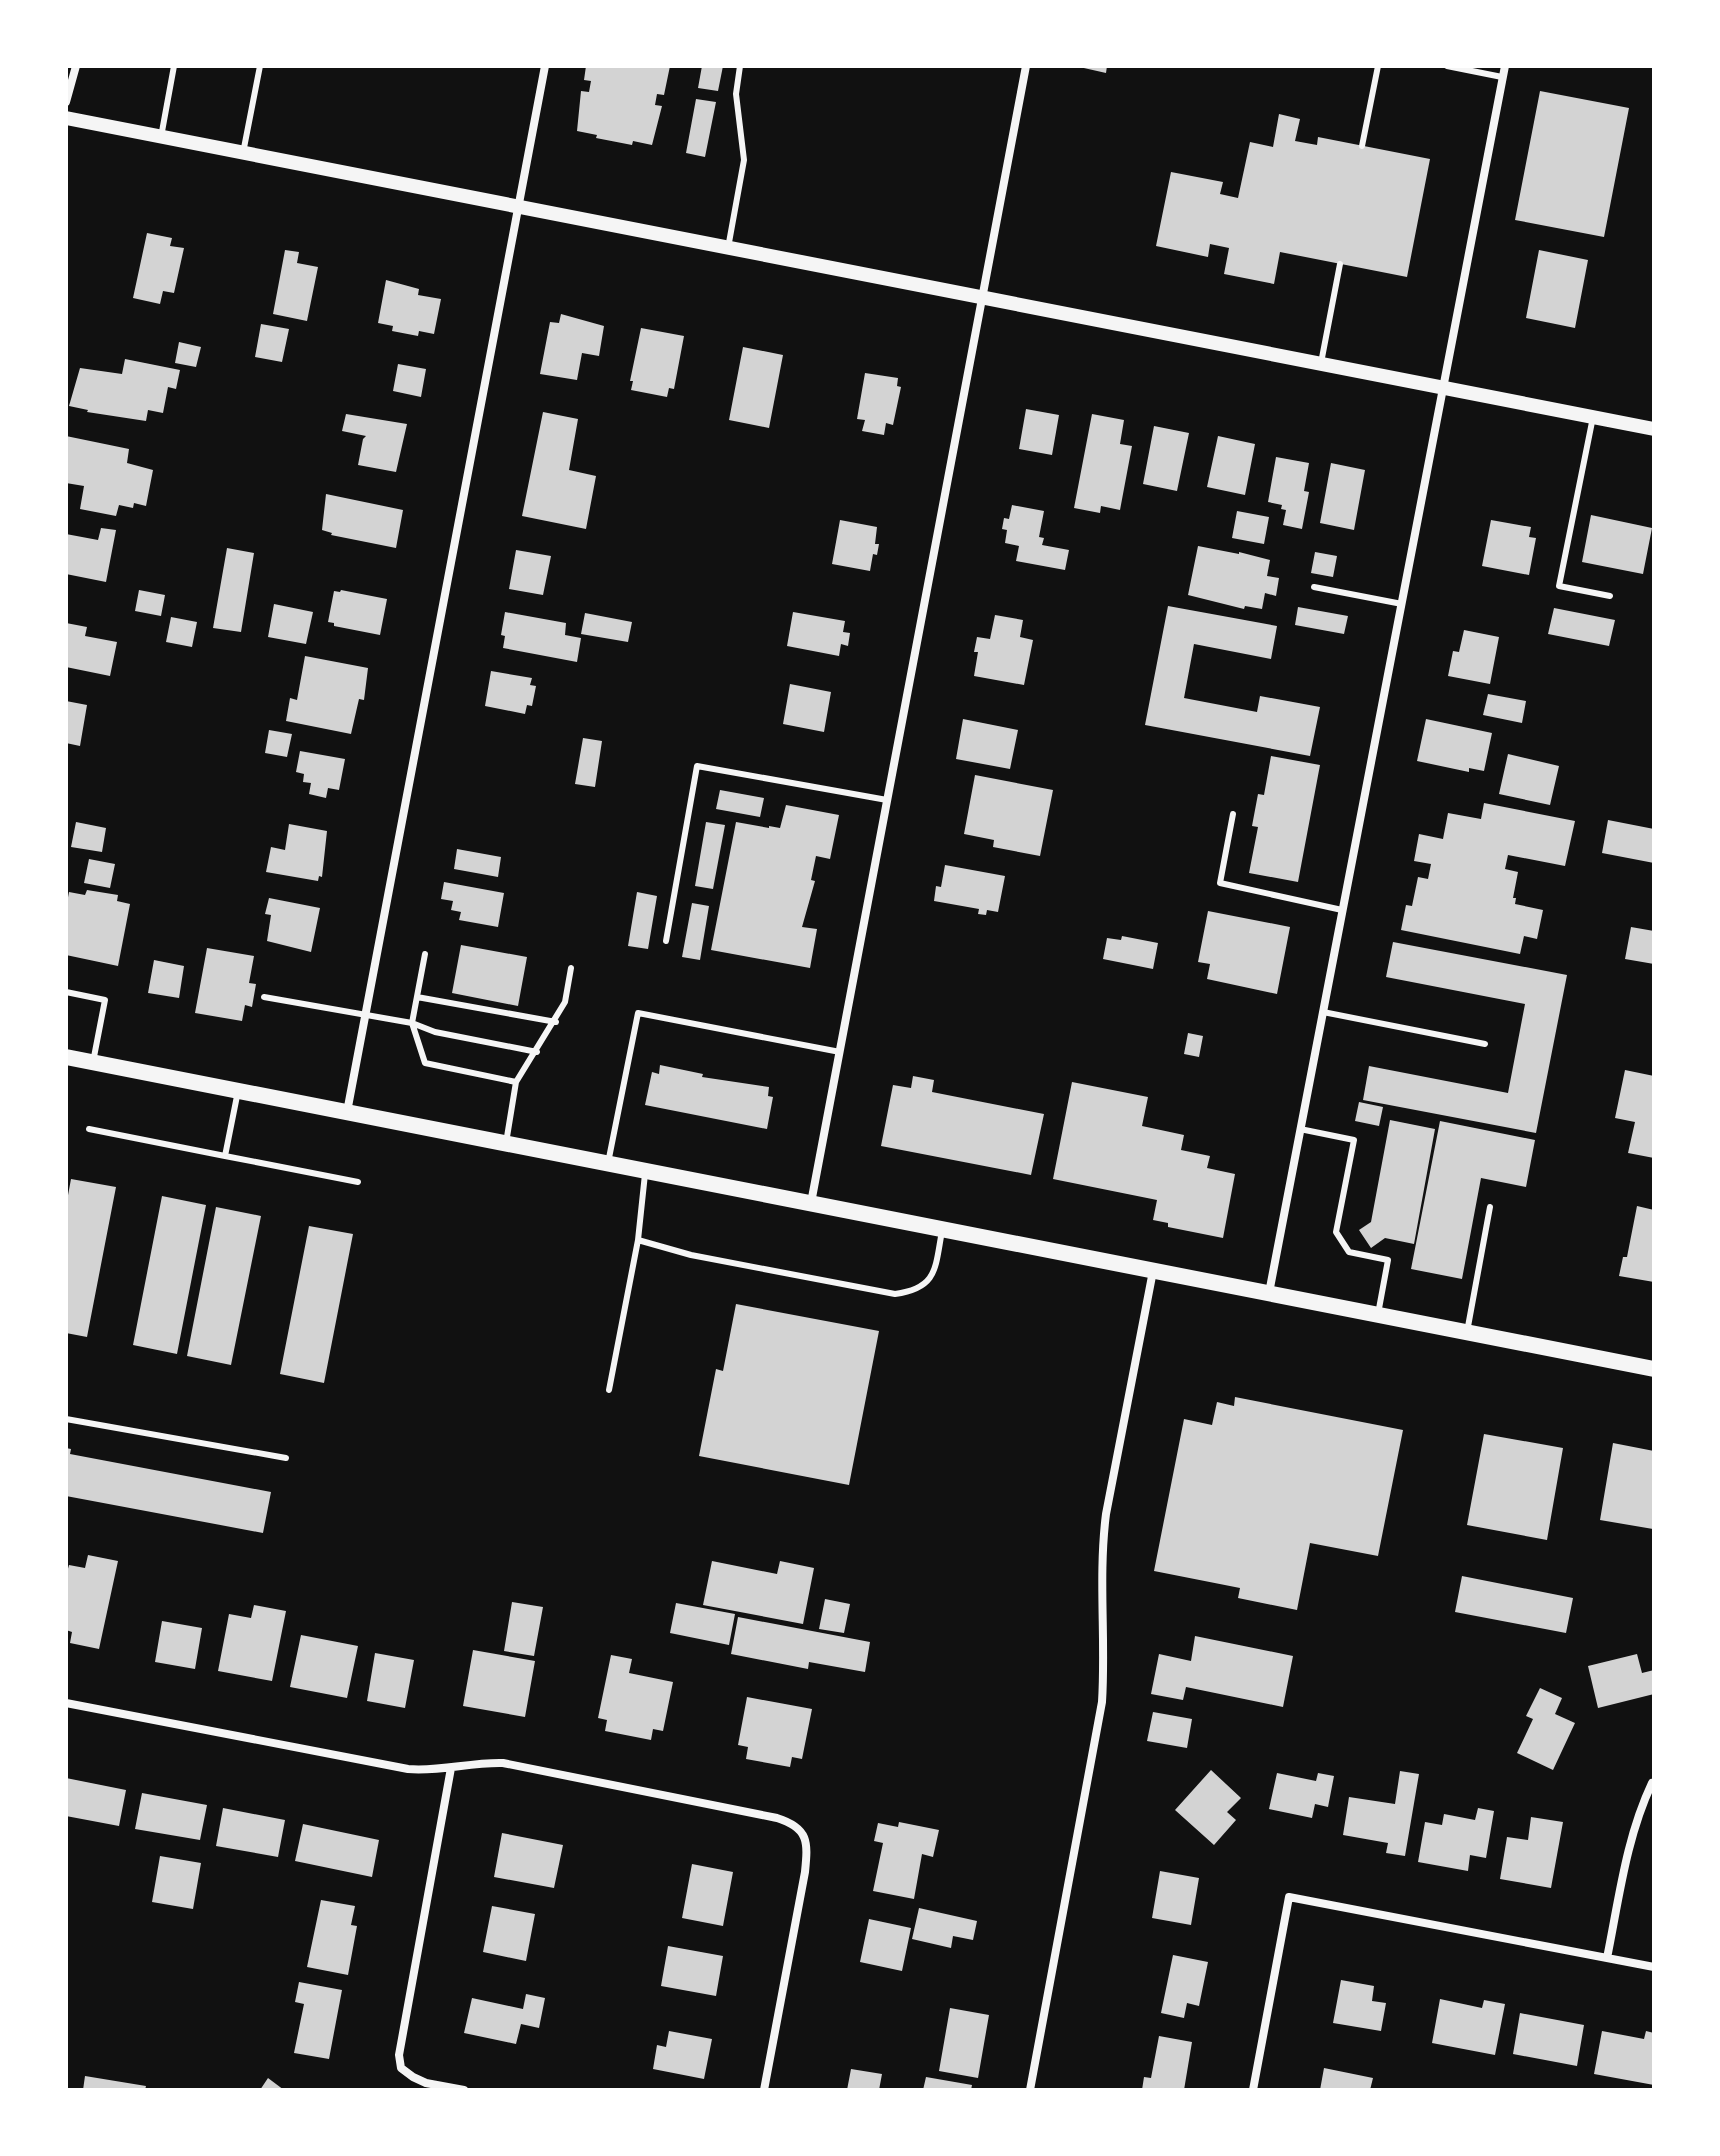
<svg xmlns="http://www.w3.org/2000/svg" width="1720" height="2156" font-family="Rubik,sans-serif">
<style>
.building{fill:#d3d3d3}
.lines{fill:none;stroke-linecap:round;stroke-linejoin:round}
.service{stroke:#f5f5f5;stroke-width:6}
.minor{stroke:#f5f5f5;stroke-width:8}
.tertiary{stroke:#f5f5f5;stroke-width:14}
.secondary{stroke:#f5f5f5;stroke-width:16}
</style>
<rect width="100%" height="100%" fill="#111"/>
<path class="building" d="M586,66H670L664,95L657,94L655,105L662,106L652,145L633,141L632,145L596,138L597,135L577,131L581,91L589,92L591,81L584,80Z
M702,66H723L718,91L698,88Z
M1075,66H1107L1106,73Z
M1540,91L1629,108L1604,237L1515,220Z
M696,99L716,102L705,157L686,153Z
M1279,114L1300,119L1295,141L1317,145L1318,137L1430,159L1407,277L1280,252L1274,284L1224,274L1229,248L1210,244L1208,257L1156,246L1171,172L1223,182L1220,194L1238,198L1250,142L1273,147Z
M147,233L172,238L170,246L184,248L174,293L163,291L160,304L133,298Z
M285,250L299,252L297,263L318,267L307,321L273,314Z
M1539,250L1588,260L1575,328L1526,318Z
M386,280L419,289L418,295L441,299L434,334L419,331L418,336L392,331L393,326L378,323Z
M561,314L604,326L599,356L582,353L577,380L540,374L550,322L559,323Z
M261,324L289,329L282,362L255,357Z
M641,328L684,336L674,389L669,388L667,397L631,390L633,381H630Z
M179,342L201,347L196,367L175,363Z
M743,347L783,355L769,428L729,420Z
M125,359L180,370L176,389L168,387L163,413L148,410L146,421L87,412L88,410L69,406L80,368L122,374Z
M398,364L426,369L421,397L393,391Z
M865,373L898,378L897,386L901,387L893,425L886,423L884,435L862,431L865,420L857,419Z
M1026,409L1059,415L1052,455L1019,449Z
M543,412L578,419L569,470L596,476L586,529L522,516Z
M346,414L407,424L396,472L358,465L363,439L366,436L342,431Z
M1092,414L1124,420L1120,444L1132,446L1120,510L1101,506L1100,513L1074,508Z
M1154,426L1189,433L1177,491L1143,484Z
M66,436L129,449L127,463L153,470L146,506L134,503L133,508L119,505L116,516L80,509L84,486L66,483Z
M1218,436L1255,444L1245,495L1207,487Z
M1276,457L1309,463L1304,491L1309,492L1302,529L1283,525L1286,510L1281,509L1282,505L1268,502Z
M1331,463L1365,470L1354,530L1320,523Z
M326,494L403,510L396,548L331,535L332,533L322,530Z
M1012,505L1044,511L1039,537L1044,538L1042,545L1069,550L1065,570L1016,561L1019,546L1005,543L1007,530L1002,529L1004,518L1009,519Z
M1237,511L1269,517L1264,544L1232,538Z
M1591,515L1652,528L1643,574L1582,562Z
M840,520L877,527L875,544H879L877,555L873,554L870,571L832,564Z
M1491,520L1531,527L1529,537L1536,538L1529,575L1482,566Z
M101,528L116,530L106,582L66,574V534L98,540Z
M1198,546L1239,554V552L1270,560L1267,576L1279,578L1276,596L1265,593L1262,609L1245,606L1244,609L1188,595Z
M227,548L254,553L241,632L213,628Z
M516,550L551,556L543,595L509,589Z
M1315,552L1337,556L1333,577L1311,573Z
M139,590L165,595L161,616L135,611Z
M341,590L387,599L380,635L334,626V623L328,622L334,591L340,592Z
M274,604L313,612L306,644L268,637Z
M1168,606L1277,626L1271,659L1194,644L1184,698L1257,712L1260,696L1320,707L1310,756L1145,725Z
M1298,607L1348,616L1344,634L1295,625Z
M1554,608L1615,620L1609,646L1548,634Z
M505,612L566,623L565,635L581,638L577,662L503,648L505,636L501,635Z
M793,612L845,621L843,632L850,633L848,646L841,644L839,656L787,646Z
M585,613L632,622L628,642L581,634Z
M995,615L1023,620L1020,637L1033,640L1024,685L974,676L978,652H974L977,637L990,639Z
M171,617L197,622L192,647L166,642Z
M66,623L87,627L85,636L117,642L110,676L66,667Z
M1464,630L1499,637L1490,684L1448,676L1453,651L1459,652Z
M305,656L368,668L364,700L359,699L351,734L286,721L290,698L297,700Z
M491,671L532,678L530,685L536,686L532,706L527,705L525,714L485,706Z
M790,684L831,692L824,732L783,724Z
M1488,694L1526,701L1522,723L1483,715Z
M66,701L87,705L80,746L66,743Z
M963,719L1018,730L1010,769L956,759Z
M1426,719L1492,733L1484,771L1469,768V772L1417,761Z
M269,730L292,734L287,757L265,753Z
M583,738L602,741L595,787L575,784Z
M300,751L345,759L339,790L328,788L326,798L309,794L311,783L303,782L304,774L296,772Z
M1508,754L1559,766L1550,805L1499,794Z
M1271,756L1320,765L1298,882L1249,873L1258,827L1252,826L1258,794L1264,795Z
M975,775L1053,790L1040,856L993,847L994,840L964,834Z
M720,790L764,798L760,817L716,809Z
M1484,803L1575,821L1565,866L1508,855L1505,869L1518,872L1513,898H1516L1515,904L1543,910L1537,939L1524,936L1520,954L1401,930L1406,905L1412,906L1418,877L1428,879L1431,864L1414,861L1419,834L1443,839L1448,813L1481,819Z
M786,805L839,815L830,859L816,856L811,880L815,881L802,927L817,929L810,968L711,950L736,822L769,828V826L780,828Z
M1608,820L1654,829V863L1602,853Z
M76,822L106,828L102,852L71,847Z
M706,822L725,825L713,889L695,886Z
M289,824L327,831L322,877L319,876L318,881L266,872L271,847L285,850Z
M457,849L501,857L498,877L454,869Z
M89,859L115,864L110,888L84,883Z
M945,865L1005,876L998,912L987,910L986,915L978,914L979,909L934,901L936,886L941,887Z
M444,882L504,893L498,927L459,920L461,912L451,910L453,901L441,899Z
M87,890L118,895L117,901L130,904L118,966L66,955V908L69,892L85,895Z
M637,892L657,896L648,949L628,946Z
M269,898L320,908L311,952L267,941L271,915L265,914Z
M692,903L709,906L700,960L682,957Z
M1208,911L1290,927L1277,994L1207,979L1210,964L1198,962Z
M1631,927L1654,931V964L1625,959Z
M1122,936L1158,943L1153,969L1103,959L1107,938L1121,940Z
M1393,942L1567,975L1536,1133L1363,1100L1369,1066L1508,1093L1525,1004L1386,977Z
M461,945L527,957L518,1006L452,993Z
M207,948L254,956L249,983L256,984L252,1007L245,1005L242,1021L195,1013Z
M154,960L184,966L179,998L148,993Z
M1188,1033L1203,1036L1199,1057L1184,1054Z
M660,1065L703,1074L702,1077L769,1087L768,1096L773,1097L767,1129L645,1105L652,1072L659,1074Z
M1625,1070L1654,1076V1158L1628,1153L1635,1122L1615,1118Z
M913,1076L934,1080L932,1092L1044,1114L1031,1175L881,1146L893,1085L911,1088Z
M1072,1082L1148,1097L1142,1126L1184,1135L1181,1150L1210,1156L1207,1168L1235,1174L1223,1238L1168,1227V1223L1153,1220L1157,1200L1053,1179Z
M1359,1102L1383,1107L1379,1126L1355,1121Z
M1390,1120L1435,1129L1414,1244L1385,1238L1371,1248L1359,1230L1371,1222Z
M1440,1121L1535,1140L1526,1187L1481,1178L1462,1279L1411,1269Z
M71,1179L116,1187L87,1337L66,1333V1206Z
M162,1196L206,1205L177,1354L133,1345Z
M1637,1206L1654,1210V1282L1619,1276L1623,1257H1627Z
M216,1207L261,1216L231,1365L187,1356Z
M309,1226L353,1234L324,1383L280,1374Z
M736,1304L879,1331L849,1485L699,1456L716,1369L723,1371Z
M1235,1397L1403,1430L1378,1556L1310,1543L1297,1610L1238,1598L1240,1588L1154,1571L1184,1419L1212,1425L1217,1402L1234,1406Z
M1484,1434L1563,1448L1547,1540L1467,1525Z
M1613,1443L1654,1451L1653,1529L1600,1520Z
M66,1448L71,1449L70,1454L271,1492L263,1533L66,1496Z
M88,1555L118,1561L99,1649L70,1643L72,1632L66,1630V1576L69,1565L85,1568Z
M712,1561L777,1574L780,1561L814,1568L803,1624L703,1605Z
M1462,1576L1573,1598L1566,1633L1455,1612Z
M825,1599L850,1604L844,1633L819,1629Z
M512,1602L543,1607L534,1656L504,1651Z
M676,1603L735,1614L729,1645L670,1633Z
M254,1605L286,1611L272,1681L218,1671L229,1614L251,1618Z
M738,1617L870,1642L865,1672L809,1662L808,1669L731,1654Z
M162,1621L202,1628L195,1669L155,1662Z
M301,1635L358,1646L347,1698L290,1687Z
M1195,1636L1293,1656L1283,1707L1186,1687L1183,1700L1151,1694L1159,1654L1191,1661Z
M473,1650L535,1661L525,1717L463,1706Z
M375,1653L414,1660L405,1708L367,1701Z
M1637,1654L1642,1673L1654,1670V1694L1598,1708L1588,1666Z
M611,1655L632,1659L629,1673L673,1682L663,1731L653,1729L651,1740L605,1731L607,1720L598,1718Z
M1540,1688L1562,1698L1555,1714L1575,1723L1553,1770L1517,1753L1533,1719L1526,1716Z
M747,1697L812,1709L802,1759L792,1757L790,1767L746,1759L748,1747L738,1745Z
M1153,1712L1192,1719L1187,1748L1147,1741Z
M1211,1770L1241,1798L1227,1812L1236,1820L1214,1845L1175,1810Z
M1400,1771L1419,1774L1405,1856L1386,1853L1388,1843L1343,1835L1349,1797L1395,1804Z
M1277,1773L1316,1781L1318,1773L1334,1776L1328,1807L1315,1804L1312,1818L1269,1809Z
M66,1778L126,1790L119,1826L66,1816Z
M142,1793L207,1805L200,1840L135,1829Z
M223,1808L285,1820L278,1857L216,1846Z
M1478,1808L1494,1811L1486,1858L1470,1855L1468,1871L1418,1862L1425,1822L1442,1825L1444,1814L1475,1820Z
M1531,1817L1563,1822L1551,1888L1500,1879L1507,1837L1528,1840Z
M899,1822L939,1830L933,1857L922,1854L914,1899L873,1891L883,1843L874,1841L878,1823L898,1827Z
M303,1824L379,1840L372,1877L295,1861Z
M502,1833L563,1845L554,1888L494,1877Z
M160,1856L201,1863L193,1909L152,1902Z
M692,1864L733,1872L723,1926L682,1918Z
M1160,1871L1199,1878L1191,1925L1152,1918Z
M321,1900L355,1906L351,1925L357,1926L348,1975L307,1967Z
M492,1906L535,1914L526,1961L483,1952Z
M919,1908L977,1921L973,1940L953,1936L951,1948L912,1939Z
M869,1919L911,1928L902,1971L860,1962Z
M668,1946L723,1956L716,1996L661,1986Z
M1173,1955L1208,1962L1199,2006L1187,2003L1184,2018L1161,2013Z
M1341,1980L1374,1986L1372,2001L1386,2003L1381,2031L1333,2023Z
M299,1982L342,1990L329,2059L294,2053L304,2004L295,2002Z
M526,1994L545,1998L539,2028L521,2024L516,2044L464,2033L472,1998L523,2009Z
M1440,1999L1482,2008L1484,2000L1505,2004L1495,2055L1432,2043Z
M950,2008L989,2015L978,2078L939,2071Z
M1520,2013L1584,2025L1577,2066L1513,2054Z
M669,2031L712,2039L704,2079L653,2069L657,2045L666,2047Z
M1602,2031L1644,2039L1646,2031L1654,2033V2085L1594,2074Z
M1159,2036L1192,2042L1184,2090H1142L1144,2077L1151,2078Z
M1324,2068L1373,2078L1370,2090H1320Z
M851,2069L882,2074L879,2090H847Z
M85,2076L146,2086L145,2090H83Z
M926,2077L972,2085L971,2090H923Z
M268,2078L284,2090H260Z"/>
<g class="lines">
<path class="service" d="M1447,66L1502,77
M161,137L174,66
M1362,146L1378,66
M243,153L260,66
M728,248L744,160L736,94L740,66
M1321,363L1340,264
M1593,417L1559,586L1610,596
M1314,587L1402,604
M1233,814L1220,883L1342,910
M666,941L697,766L887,800
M425,954L412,1023L435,1032L537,1052
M66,992L105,1000L93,1062
M264,997L412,1023L425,1063L516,1082L506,1143
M417,997L556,1022
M1323,1012L1485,1044
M516,1082L565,1002L571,968
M89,1129L225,1156L238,1091
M1300,1129L1354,1140L1336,1232L1349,1252L1388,1260L1378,1314
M225,1156L358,1182
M608,1163L638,1013L840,1052
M638,1240L691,1255L895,1294C938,1288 935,1268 942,1231
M1467,1332L1490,1207
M609,1390L638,1240L645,1174
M66,1419L286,1458"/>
<path class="minor" d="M66,102L76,66
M347,1112L545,66
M811,1203L1026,66
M1269,1293L1505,66
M66,1703L408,1769C440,1772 470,1762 503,1763L777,1818C809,1828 808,1842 805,1872L764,2090
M451,1768L399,2055L401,2068L413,2077L426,2083L464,2090
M1607,1958C1619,1899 1626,1838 1652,1783
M1030,2090L1102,1702C1106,1639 1098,1577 1106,1514L1153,1271
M1253,2090L1289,1897L1654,1967"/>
<path class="tertiary" d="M66,118L1654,429"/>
<path class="secondary" d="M66,1057L1654,1369"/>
</g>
<rect width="1720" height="2156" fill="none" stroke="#ffffff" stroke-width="136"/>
</svg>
